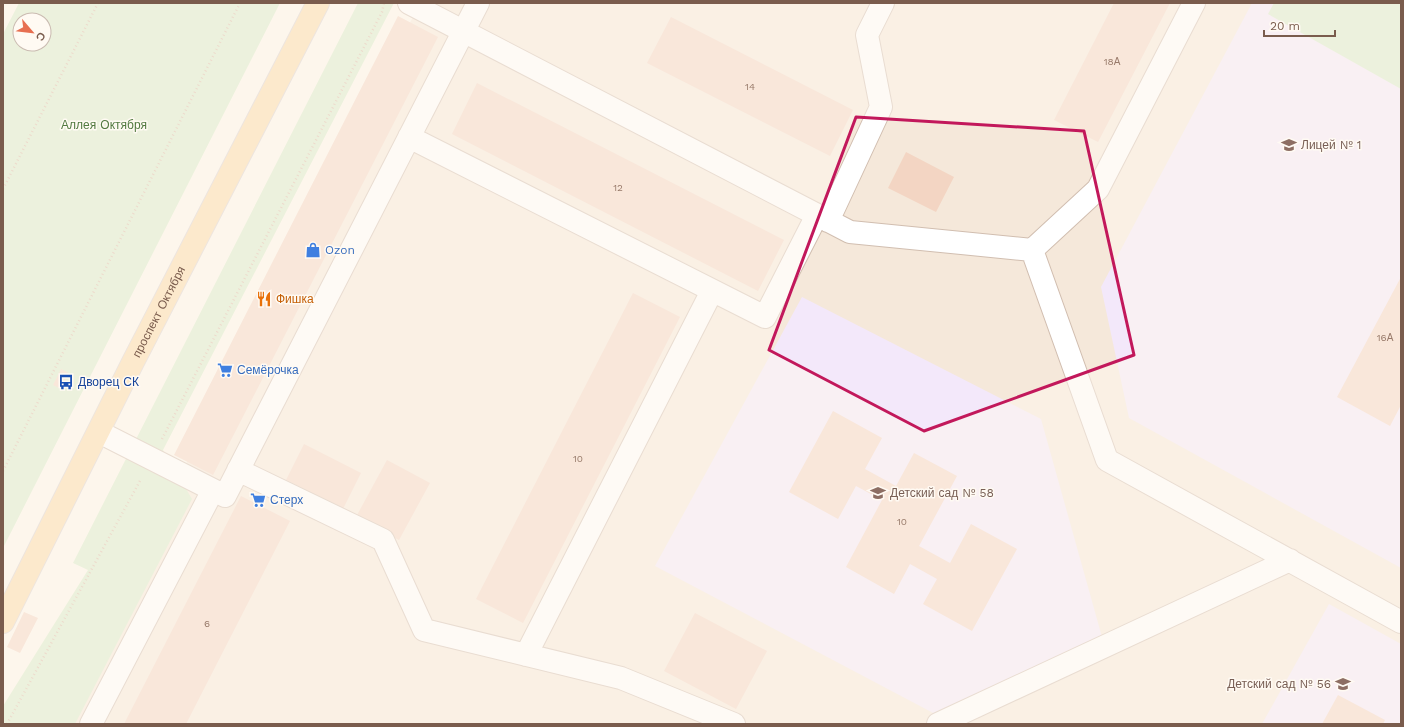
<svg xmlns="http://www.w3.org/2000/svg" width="1404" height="727" font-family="'Work Sans',sans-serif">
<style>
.residential{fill:#f5e8da}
.education{fill:#f3e8fa}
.green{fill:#d8ecc9;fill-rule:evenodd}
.building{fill:#f3d5c3}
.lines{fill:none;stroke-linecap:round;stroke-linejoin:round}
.minor-casing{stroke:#d1beb0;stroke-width:24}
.major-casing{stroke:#dad1cd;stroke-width:24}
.path{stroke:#d9b8a5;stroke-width:2.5;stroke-dasharray:1 3;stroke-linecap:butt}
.minor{stroke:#fff;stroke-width:22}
.major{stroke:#fbd9a5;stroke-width:22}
.marked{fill:none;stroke:#c2185b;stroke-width:3;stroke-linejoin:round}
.labels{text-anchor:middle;stroke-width:3;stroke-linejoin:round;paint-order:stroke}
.number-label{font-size:10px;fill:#987a6a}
.park-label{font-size:12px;fill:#537a41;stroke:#fffaf3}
.education-label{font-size:12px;fill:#785e54;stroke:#fffaf3;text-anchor:start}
.shop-label{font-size:12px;fill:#366cbe;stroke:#fffaf3;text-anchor:start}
.food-label{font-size:12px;fill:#c56008;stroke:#fffaf3;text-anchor:start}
.street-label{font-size:12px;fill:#7a5c4d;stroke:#fffaf3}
.transit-label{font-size:12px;fill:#164399;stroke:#fffaf3;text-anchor:start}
</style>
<rect width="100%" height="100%" fill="#fdf6ec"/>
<path class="residential" d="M420,3H1401V724H54Z"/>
<path class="education" d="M1252,3H1401V568L1129,418L1101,287Z
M802,297L1041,419L1102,637L937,715L655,566Z
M1329,604L1401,644V724H1262Z"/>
<path class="green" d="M19,3H280L3,548V34ZM20,20H44V44H20Z
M358,3H394L163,450L192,499L75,724H3V706L88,570L73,563Z
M1274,3H1401V89L1268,14Z"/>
<path class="building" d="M1114,3H1170L1098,142L1054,120Z
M398,16L438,37L213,475L174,455Z
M671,17L853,110L830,156L647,63Z
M477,83L784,240L758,291L452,134Z
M906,152L954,177L936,212L888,188Z
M1401,277V405L1390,426L1337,397Z
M633,293L680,317L523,623L476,599Z
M61,369L69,373L61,389L53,385Z
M833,411L882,438L865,469L896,486L914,453L957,476L919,546L950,563L971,524L1017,549L972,631L923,604L937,579L910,564L894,594L846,567L882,500L856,486L838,519L789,492Z
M304,444L361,473L343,509L286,480Z
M387,460L430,483L399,540L356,517Z
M241,496L290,521L186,724H124Z
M24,612L38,618L20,653L7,647Z
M695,613L767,651L736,709L664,671Z
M1338,695L1385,720L1383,724H1322Z"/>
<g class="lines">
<g class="minor-casing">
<path id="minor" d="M409,3L850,232L1032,250L1098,189L1194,3
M409,137L765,317L817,215
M828,221L881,107L867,35L883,3
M1032,250L1107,460L1401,622
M99,432L225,496L478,3
M238,470L383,540L424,630L621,678L734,724
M526,655L712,291
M91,724L213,490
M938,724L1290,560"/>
</g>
<g class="major-casing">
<g id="major">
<path id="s1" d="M3,622L133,362L318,3"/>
</g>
</g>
<path class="path" d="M3,189L98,3
M162,439L382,12L384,3
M3,471L240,3
M7,724L141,479"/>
<use href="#minor" class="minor"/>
<use href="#major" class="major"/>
</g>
<path d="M0 0H1404V727H0ZM856,117L1084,131L1134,355L924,431L769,350Z" fill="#fdf6ec" fill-opacity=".55" fill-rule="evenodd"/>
<path class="marked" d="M856,117L1084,131L1134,355L924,431L769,350Z"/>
<defs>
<g id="school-bare" transform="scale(1.2)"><path d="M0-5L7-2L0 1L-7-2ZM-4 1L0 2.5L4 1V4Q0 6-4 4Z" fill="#8d6e63" stroke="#fffaf3" stroke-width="2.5" paint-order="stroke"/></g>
<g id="shop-bare" transform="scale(1.2)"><path d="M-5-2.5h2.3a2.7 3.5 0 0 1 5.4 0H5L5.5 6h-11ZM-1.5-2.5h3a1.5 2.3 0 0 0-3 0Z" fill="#3f7fe0" stroke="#fffaf3" stroke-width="2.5" paint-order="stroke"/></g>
<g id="restaurant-bare" transform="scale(1.2)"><path d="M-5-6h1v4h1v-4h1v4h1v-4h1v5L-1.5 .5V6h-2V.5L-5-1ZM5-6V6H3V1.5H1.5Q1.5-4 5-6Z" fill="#e8710a" stroke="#fffaf3" stroke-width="2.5" paint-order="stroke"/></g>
<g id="supermarket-bare" transform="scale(1.2)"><path d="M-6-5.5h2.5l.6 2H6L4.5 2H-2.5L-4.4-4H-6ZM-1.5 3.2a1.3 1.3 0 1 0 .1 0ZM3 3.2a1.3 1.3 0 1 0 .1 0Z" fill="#3f7fe0" stroke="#fffaf3" stroke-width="2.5" paint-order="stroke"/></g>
<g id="bus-bare" transform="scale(1.2)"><path d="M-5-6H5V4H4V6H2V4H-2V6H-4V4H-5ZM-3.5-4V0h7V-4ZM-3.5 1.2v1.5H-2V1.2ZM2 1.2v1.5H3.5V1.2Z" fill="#1a4fb4" stroke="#fffaf3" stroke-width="2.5" paint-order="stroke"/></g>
</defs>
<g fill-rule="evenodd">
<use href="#school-bare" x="1289" y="145"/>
<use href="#shop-bare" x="313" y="250"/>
<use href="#restaurant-bare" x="264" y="299"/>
<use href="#supermarket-bare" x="225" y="370"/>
<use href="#bus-bare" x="66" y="382"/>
<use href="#school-bare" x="878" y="493"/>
<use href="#supermarket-bare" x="258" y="500"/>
<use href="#school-bare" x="1343" y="684"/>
</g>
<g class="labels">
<g class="number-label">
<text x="1112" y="65">18А</text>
<text x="750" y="90">14</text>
<text x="618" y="191">12</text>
<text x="1385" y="341">16А</text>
<text x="578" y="462">10</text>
<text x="902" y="525">10</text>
<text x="207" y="627">6</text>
</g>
<g class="park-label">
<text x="104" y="129">Аллея Октября</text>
</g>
<g class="education-label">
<text x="1301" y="149">Лицей № 1</text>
<text x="890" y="497">Детский сад № 58</text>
<text x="1331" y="688" text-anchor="end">Детский сад № 56</text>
</g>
<g class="shop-label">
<text x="325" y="254">Ozon</text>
<text x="237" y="374">Семёрочка</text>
<text x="270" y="504">Стерх</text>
</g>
<g class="food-label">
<text x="276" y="303">Фишка</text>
</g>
<g class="street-label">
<text dy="4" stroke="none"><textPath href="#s1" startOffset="347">проспект Октября</textPath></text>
</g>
<g class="transit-label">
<text x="78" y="386">Дворец СК</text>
</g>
</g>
<rect width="1404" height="727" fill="none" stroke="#7a5c4d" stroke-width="8"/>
<g transform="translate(32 32) rotate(118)"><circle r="19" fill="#fffaf3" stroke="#cabbb1"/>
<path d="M0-3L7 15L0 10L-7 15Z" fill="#e76f51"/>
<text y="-6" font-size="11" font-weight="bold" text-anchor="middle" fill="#7a5c4d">С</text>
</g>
<path d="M1264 30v6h71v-6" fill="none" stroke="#7a5c4d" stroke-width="2"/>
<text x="1270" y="30" font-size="12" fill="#7a5c4d" stroke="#fffaf3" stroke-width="3" paint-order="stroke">20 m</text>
</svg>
